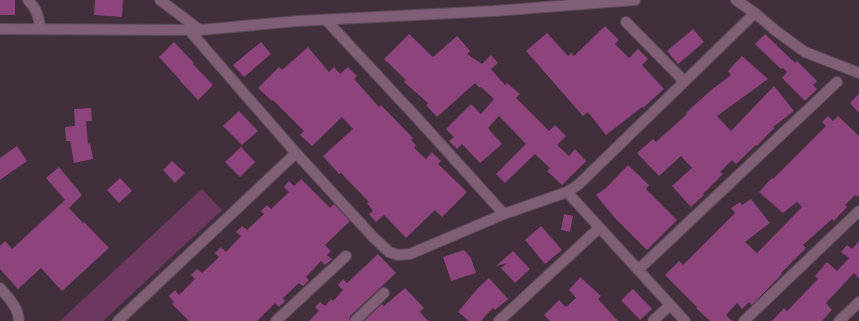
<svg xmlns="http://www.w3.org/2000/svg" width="859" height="321" font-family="Karla,sans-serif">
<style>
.green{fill:#6d3860}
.building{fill:#8d437b}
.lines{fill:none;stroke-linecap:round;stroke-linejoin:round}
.minor-casing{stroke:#5c4b58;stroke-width:12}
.minor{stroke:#7f5e76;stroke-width:10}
</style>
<rect width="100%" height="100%" fill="#412f3c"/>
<path class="green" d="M202,189L222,210L103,321H60Z"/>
<path class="building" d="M0,0H15V15H0Z
M95,0H123L122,17L94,15Z
M605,26L619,40L615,44L629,58L638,49L648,59L642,65L664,89L643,108L642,107L606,135L588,112L583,116L526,51L547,33L568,56L571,53L574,56Z
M693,29L704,42L678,64L667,51Z
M409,34L433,57L457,36L470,51L467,54L482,64L491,55L498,63L491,69L505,85L507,83L520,94L516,98L549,131L555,125L566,136L557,145L569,156L575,149L586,161L562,185L547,171L550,168L535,154L505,183L496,174L526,144L499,116L488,128L502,144L480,163L462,144L457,149L449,141L454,137L446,129L471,104L481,114L494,99L481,87L480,88L475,83L437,117L426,105L428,103L404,82L406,80L384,59Z
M765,34L795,63L797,61L817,81L813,85L817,89L805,101L782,78L787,72L783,68L781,69L755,44Z
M174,42L194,63L193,64L213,85L198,100L180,81H181L159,57Z
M261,42L271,54L244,77L233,65Z
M308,47L329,72L334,67L340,74L348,67L357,76L354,79L379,107L381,105L413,138L411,140L416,145L414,148L426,159L432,152L441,161L438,164L467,192L442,217L435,210L406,238L384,215L376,222L369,214L373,211L367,203L369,202L341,173L339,174L323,156L353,129L342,117L312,146L300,135L304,131L273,100L272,101L258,88L279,67L282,70Z
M742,56L768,79L717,116L731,131L774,86L794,111L773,127L774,128L757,146L756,145L736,164L732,160L720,172L723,174L703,194L704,195L691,207L672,186L692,168L681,156L659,176L637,153L653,139L656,142L687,114L686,113L711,90L731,75L728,71Z
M859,94V113L850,103Z
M91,108L92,121H86L88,144L90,143L93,159L74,163L70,141H66L65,127L75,126L74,109Z
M239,111L258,131L242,145L223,126Z
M828,116L833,121L838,116L859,136V197L855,195L845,205L847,207L834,221L832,219L803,245L806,248L781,273L782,274L752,305L749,302L742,309L737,303L726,315L732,321H710L696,308L697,307L665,275L679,261L683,265L735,213L731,208L740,202L742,205L751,199L770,223L745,242L757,253L802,207L797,202L783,213L759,192L772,178L773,179L826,126L822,122Z
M17,146L27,161L0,180V158Z
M241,147L255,162L240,177L225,162Z
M172,161L185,173L175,183L163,170Z
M628,165L649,185L646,189L677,220L647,250L614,217L596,195L606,188Z
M59,167L82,195L69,208L83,223L84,222L109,248L62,291L41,268L18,289L0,269V246L5,241L12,249L65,200L46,178Z
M120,178L132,191L119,203L107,190Z
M301,179L330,208L334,204L350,221L325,245L331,251L327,255L332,259L325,265L321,261L306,277L309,280L303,286L299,283L283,298L285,301L279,307L275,303L257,321H189L172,304L174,302L169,296L175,290L179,295L195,279L191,275L197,269L202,273L219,257L215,253L221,247L226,252L241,236L236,232L242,226L247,230L264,214L261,211L267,205L271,209L289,192L284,187L289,181L294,186Z
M564,214L573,216L570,232L561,230Z
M541,226L562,250L545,264L525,240Z
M859,241V278L854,273L826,303L832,310L822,321H772L784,308L787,311L818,279L815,276L827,262L837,271L849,258L841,252L847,245L852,249Z
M464,250L471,258L476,273L451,281L443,257Z
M513,251L530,269L515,283L501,268L507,263L496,266Z
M378,254L396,273L350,316L349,321H309L319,311L315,307L320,302L325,306L331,299L333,301L343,290L338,285L343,279L347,283Z
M580,277L601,296L598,299L618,321H550L544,315L559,300L566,307L576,298L569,290Z
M489,278L508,299L495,310L493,308L481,321H469L458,312L477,289Z
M405,288L424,308L420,312L428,321H364L382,304L384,306Z
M633,289L652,309L640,320L621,300Z"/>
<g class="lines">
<g class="minor-casing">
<path id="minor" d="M28,0C37,9 39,17 40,29
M160,0L200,30
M736,0L755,13L776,31L805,52L859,73
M326,20L417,118L504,214
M626,22L684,81
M0,29L200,30L298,21L494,11L635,0
M189,30L296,153L373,237L389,252L398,255L410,254L504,214L567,192L578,185L755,13
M567,192L685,321
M638,270L837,82
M0,288C9,298 18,307 19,321
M118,321L296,153
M276,321L346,256
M355,321L384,293
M499,321L599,228
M653,321L670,305
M744,321L859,211
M839,321L859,302"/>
</g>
<use href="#minor" class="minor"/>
</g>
</svg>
